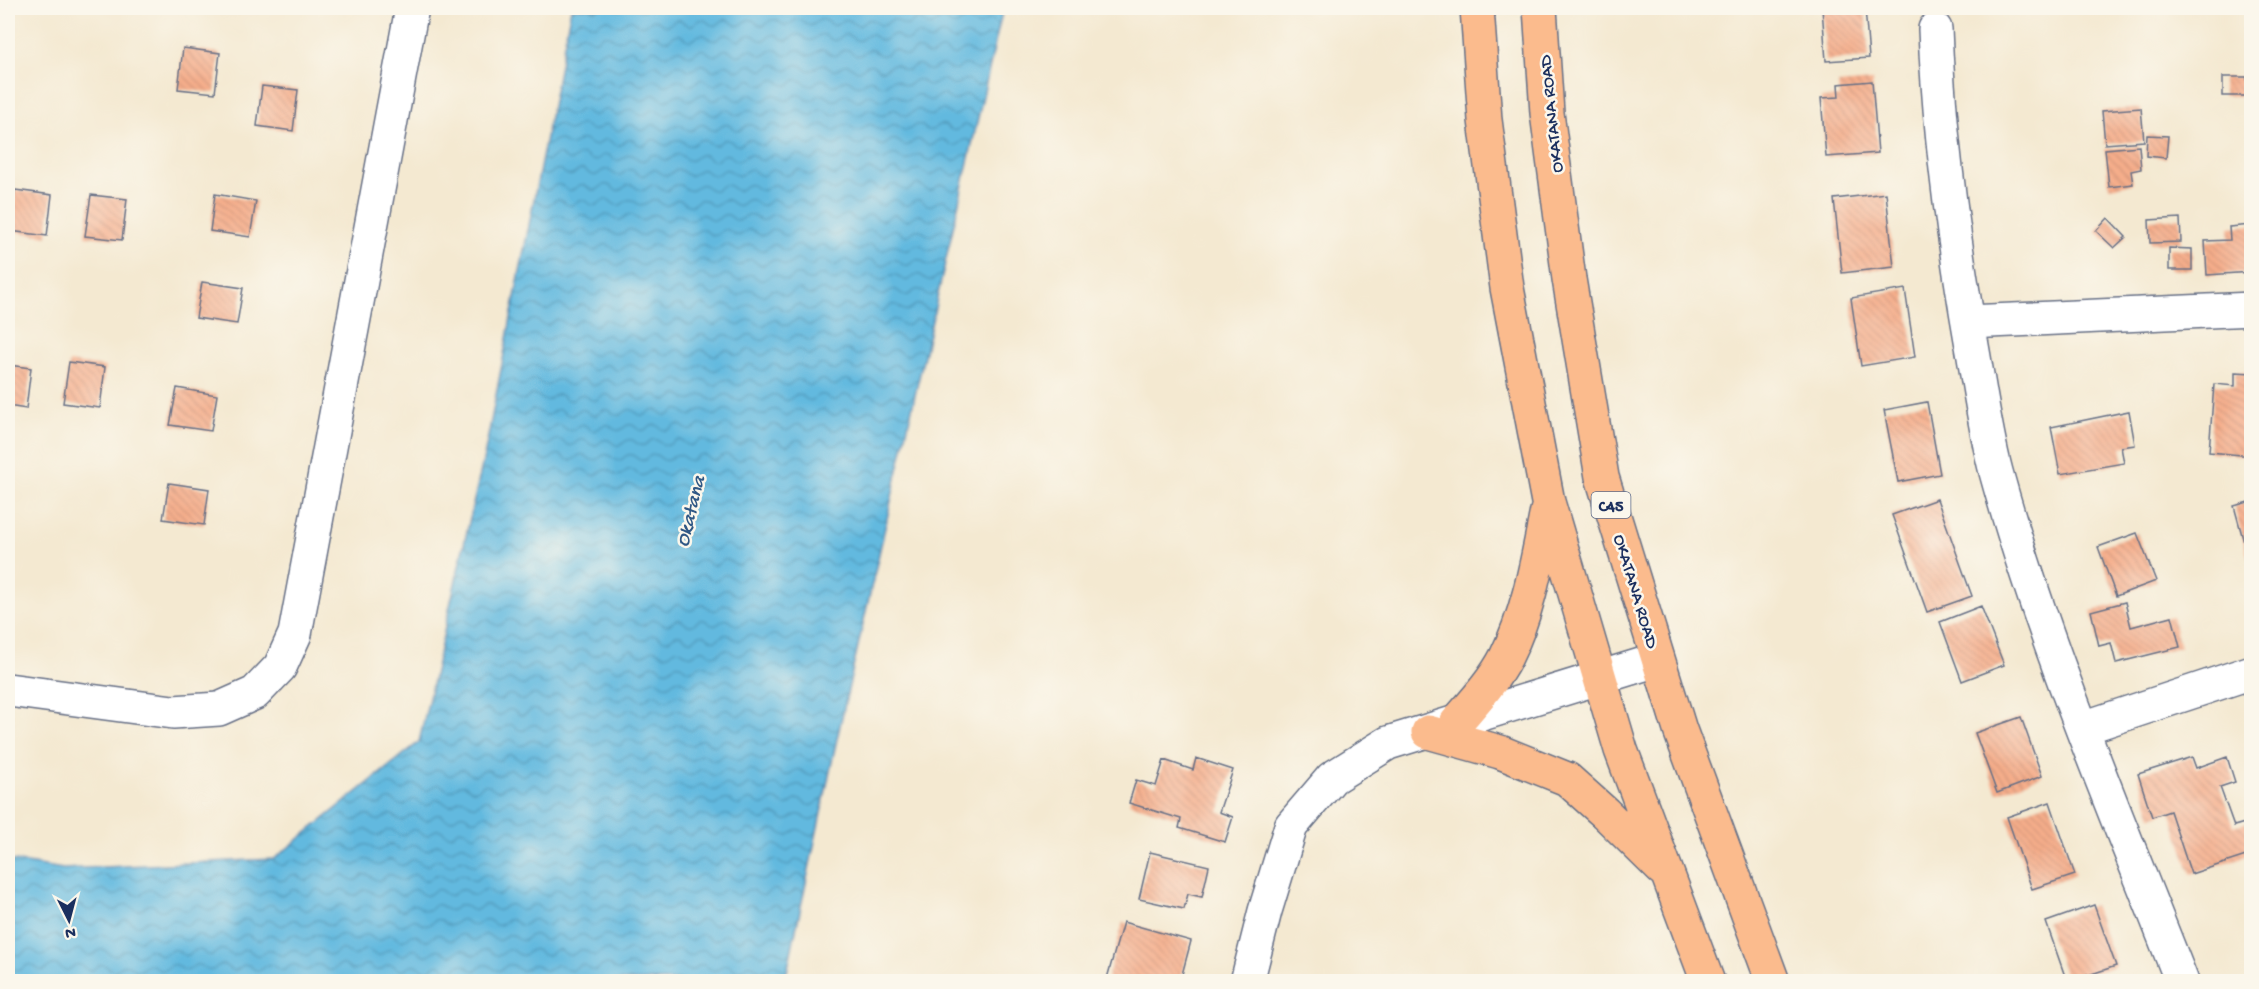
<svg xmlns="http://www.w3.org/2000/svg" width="2259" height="989" font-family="'Gochi Hand',sans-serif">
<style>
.water{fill:url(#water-waves);stroke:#3e749e;stroke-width:1.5}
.building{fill:url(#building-back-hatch)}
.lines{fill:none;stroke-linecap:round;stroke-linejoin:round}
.minor-casing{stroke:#677086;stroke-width:36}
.major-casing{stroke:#677086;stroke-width:36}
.minor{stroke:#fff;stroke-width:33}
.major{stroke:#fbbb8d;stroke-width:33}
.labels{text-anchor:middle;stroke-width:5;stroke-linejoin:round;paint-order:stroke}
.shield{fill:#fbf7ec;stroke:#5e6b89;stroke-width:1.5}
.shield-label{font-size:16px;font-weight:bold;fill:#1b2f5e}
.street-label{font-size:18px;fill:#1b2f5e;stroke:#fbf7ec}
.water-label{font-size:20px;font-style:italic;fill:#305885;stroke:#fbf7ec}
</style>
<defs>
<pattern id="water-waves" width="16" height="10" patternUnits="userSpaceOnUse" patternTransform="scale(1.5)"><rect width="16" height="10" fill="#62b9df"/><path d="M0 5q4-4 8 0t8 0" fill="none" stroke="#5097b8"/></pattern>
<pattern id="building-back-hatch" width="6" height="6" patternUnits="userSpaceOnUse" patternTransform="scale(1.5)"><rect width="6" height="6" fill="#f5ad8a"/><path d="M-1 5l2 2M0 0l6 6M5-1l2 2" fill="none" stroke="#d1957a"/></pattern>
</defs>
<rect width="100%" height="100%" fill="#fbf7ec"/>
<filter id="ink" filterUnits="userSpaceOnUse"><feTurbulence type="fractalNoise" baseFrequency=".0167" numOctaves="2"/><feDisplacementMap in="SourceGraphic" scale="12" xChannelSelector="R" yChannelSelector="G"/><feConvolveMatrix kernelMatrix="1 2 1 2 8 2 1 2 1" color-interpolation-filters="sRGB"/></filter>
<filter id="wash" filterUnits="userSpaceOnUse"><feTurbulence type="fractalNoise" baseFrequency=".008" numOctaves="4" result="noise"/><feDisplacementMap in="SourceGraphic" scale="24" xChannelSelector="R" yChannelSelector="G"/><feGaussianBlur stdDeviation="1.35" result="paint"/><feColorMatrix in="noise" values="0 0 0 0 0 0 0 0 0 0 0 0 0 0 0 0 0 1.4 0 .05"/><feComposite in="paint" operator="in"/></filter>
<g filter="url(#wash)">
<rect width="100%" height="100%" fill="#f4e9d1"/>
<path class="water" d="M571,8H1003L836,743L785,981H8V860L63,869L274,859L419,742L485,452Z"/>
<g id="blocks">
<path class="building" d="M1822,8H1865L1869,58L1826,61Z
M183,48L220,53L215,93L178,89Z
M2223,77H2247V96H2223Z
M1872,81L1878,153L1826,157L1821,98L1839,97L1838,84Z
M262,86L298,90L293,131L257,126Z
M2141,108L2144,141L2105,144L2102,111Z
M2147,135L2168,136L2166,158L2146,156Z
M2139,146L2141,169L2131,171L2133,184L2109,187L2105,149Z
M15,190L52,195L47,236L10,231Z
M1886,193L1894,267L1842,273L1834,199Z
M215,194L256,201L250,237L210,231Z
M91,195L127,199L122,240L85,236Z
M2108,218L2126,237L2114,248L2096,231Z
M2180,218L2181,242L2150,243L2149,220Z
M2252,225V272L2207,275L2205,241L2230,240L2229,227Z
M2169,248L2192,249V270H2169Z
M202,282L243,288L237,324L196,318Z
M1905,289L1915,357L1861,366L1851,298Z
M69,362L105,367L100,408L63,403Z
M8,365L31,368L26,409L8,406Z
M2235,372L2252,373V456L2209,452L2214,384L2235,386Z
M177,388L217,395L211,431L170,425Z
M1927,402L1940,474L1898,482L1884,410Z
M2129,411L2135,445L2121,447L2124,463L2060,474L2051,427Z
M169,483L209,489L204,525L163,519Z
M1937,499L1972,596L1927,612L1892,515Z
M2252,501V568H2251L2234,506Z
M2137,533L2156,581L2116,596L2098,547Z
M2125,602L2131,627L2172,616L2180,647L2116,663L2111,643L2099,646L2091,611Z
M1981,606L2004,665L1962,681L1940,622Z
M2021,717L2042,776L1997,793L1975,733Z
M2192,757L2196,768L2227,757L2235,782L2220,787L2234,826L2248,822L2252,833V854L2191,874L2170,811L2152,817L2138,774Z
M1196,758L1233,770L1219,812L1233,817L1225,842L1179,828L1181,819L1129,803L1136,780L1156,786L1164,760L1193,770Z
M2050,802L2075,875L2032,889L2007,817Z
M1150,852L1209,866L1202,897L1188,894L1184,909L1139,899Z
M2094,905L2116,966L2067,982L2046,922Z
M1123,922L1191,941L1180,982H1106Z"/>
</g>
</g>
<g filter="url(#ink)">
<use href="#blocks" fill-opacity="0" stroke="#677086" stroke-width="1.5"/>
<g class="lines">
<g class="minor-casing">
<path id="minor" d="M1935,29C1939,134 1953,237 1971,340C1979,384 1985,430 1996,472C2044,647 2116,813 2182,982
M1968,322L2252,309
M8,690L173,712L219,709L255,693L280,667L295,634L412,8
M2083,728L2252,672
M1247,982L1265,911L1291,826L1332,778L1388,743L1657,660"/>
</g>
<g class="major-casing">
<path id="major" d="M1477,8L1485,120L1507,288L1548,502L1621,750L1708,982
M1540,8L1547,113L1569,279L1602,477L1680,730L1773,982
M1456,723C1474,702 1493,682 1506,657C1529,611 1537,561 1547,511
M1428,732L1500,752L1567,779L1605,813L1662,869"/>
</g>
<use href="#minor" class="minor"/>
<use href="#major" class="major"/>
</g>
</g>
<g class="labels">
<rect class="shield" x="1591.5" y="492" width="39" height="26" rx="4.5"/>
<g class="shield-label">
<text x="1611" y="511">C45</text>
</g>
<g class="street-label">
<text transform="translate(1550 114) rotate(-96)" y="6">OKATANA ROAD</text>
<text transform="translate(1637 591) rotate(73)" y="6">OKATANA ROAD</text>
</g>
<g class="water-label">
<text transform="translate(689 511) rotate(-76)" y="7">Okatana</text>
</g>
</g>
<rect width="2259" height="989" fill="none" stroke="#fbf7ec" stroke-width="30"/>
<g transform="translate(69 920) rotate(174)" stroke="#fbf7ec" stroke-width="4.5" paint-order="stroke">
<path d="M0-4.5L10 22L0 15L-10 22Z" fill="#1b2f5e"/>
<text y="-9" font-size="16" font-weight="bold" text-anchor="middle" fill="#1b2f5e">N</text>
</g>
</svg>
